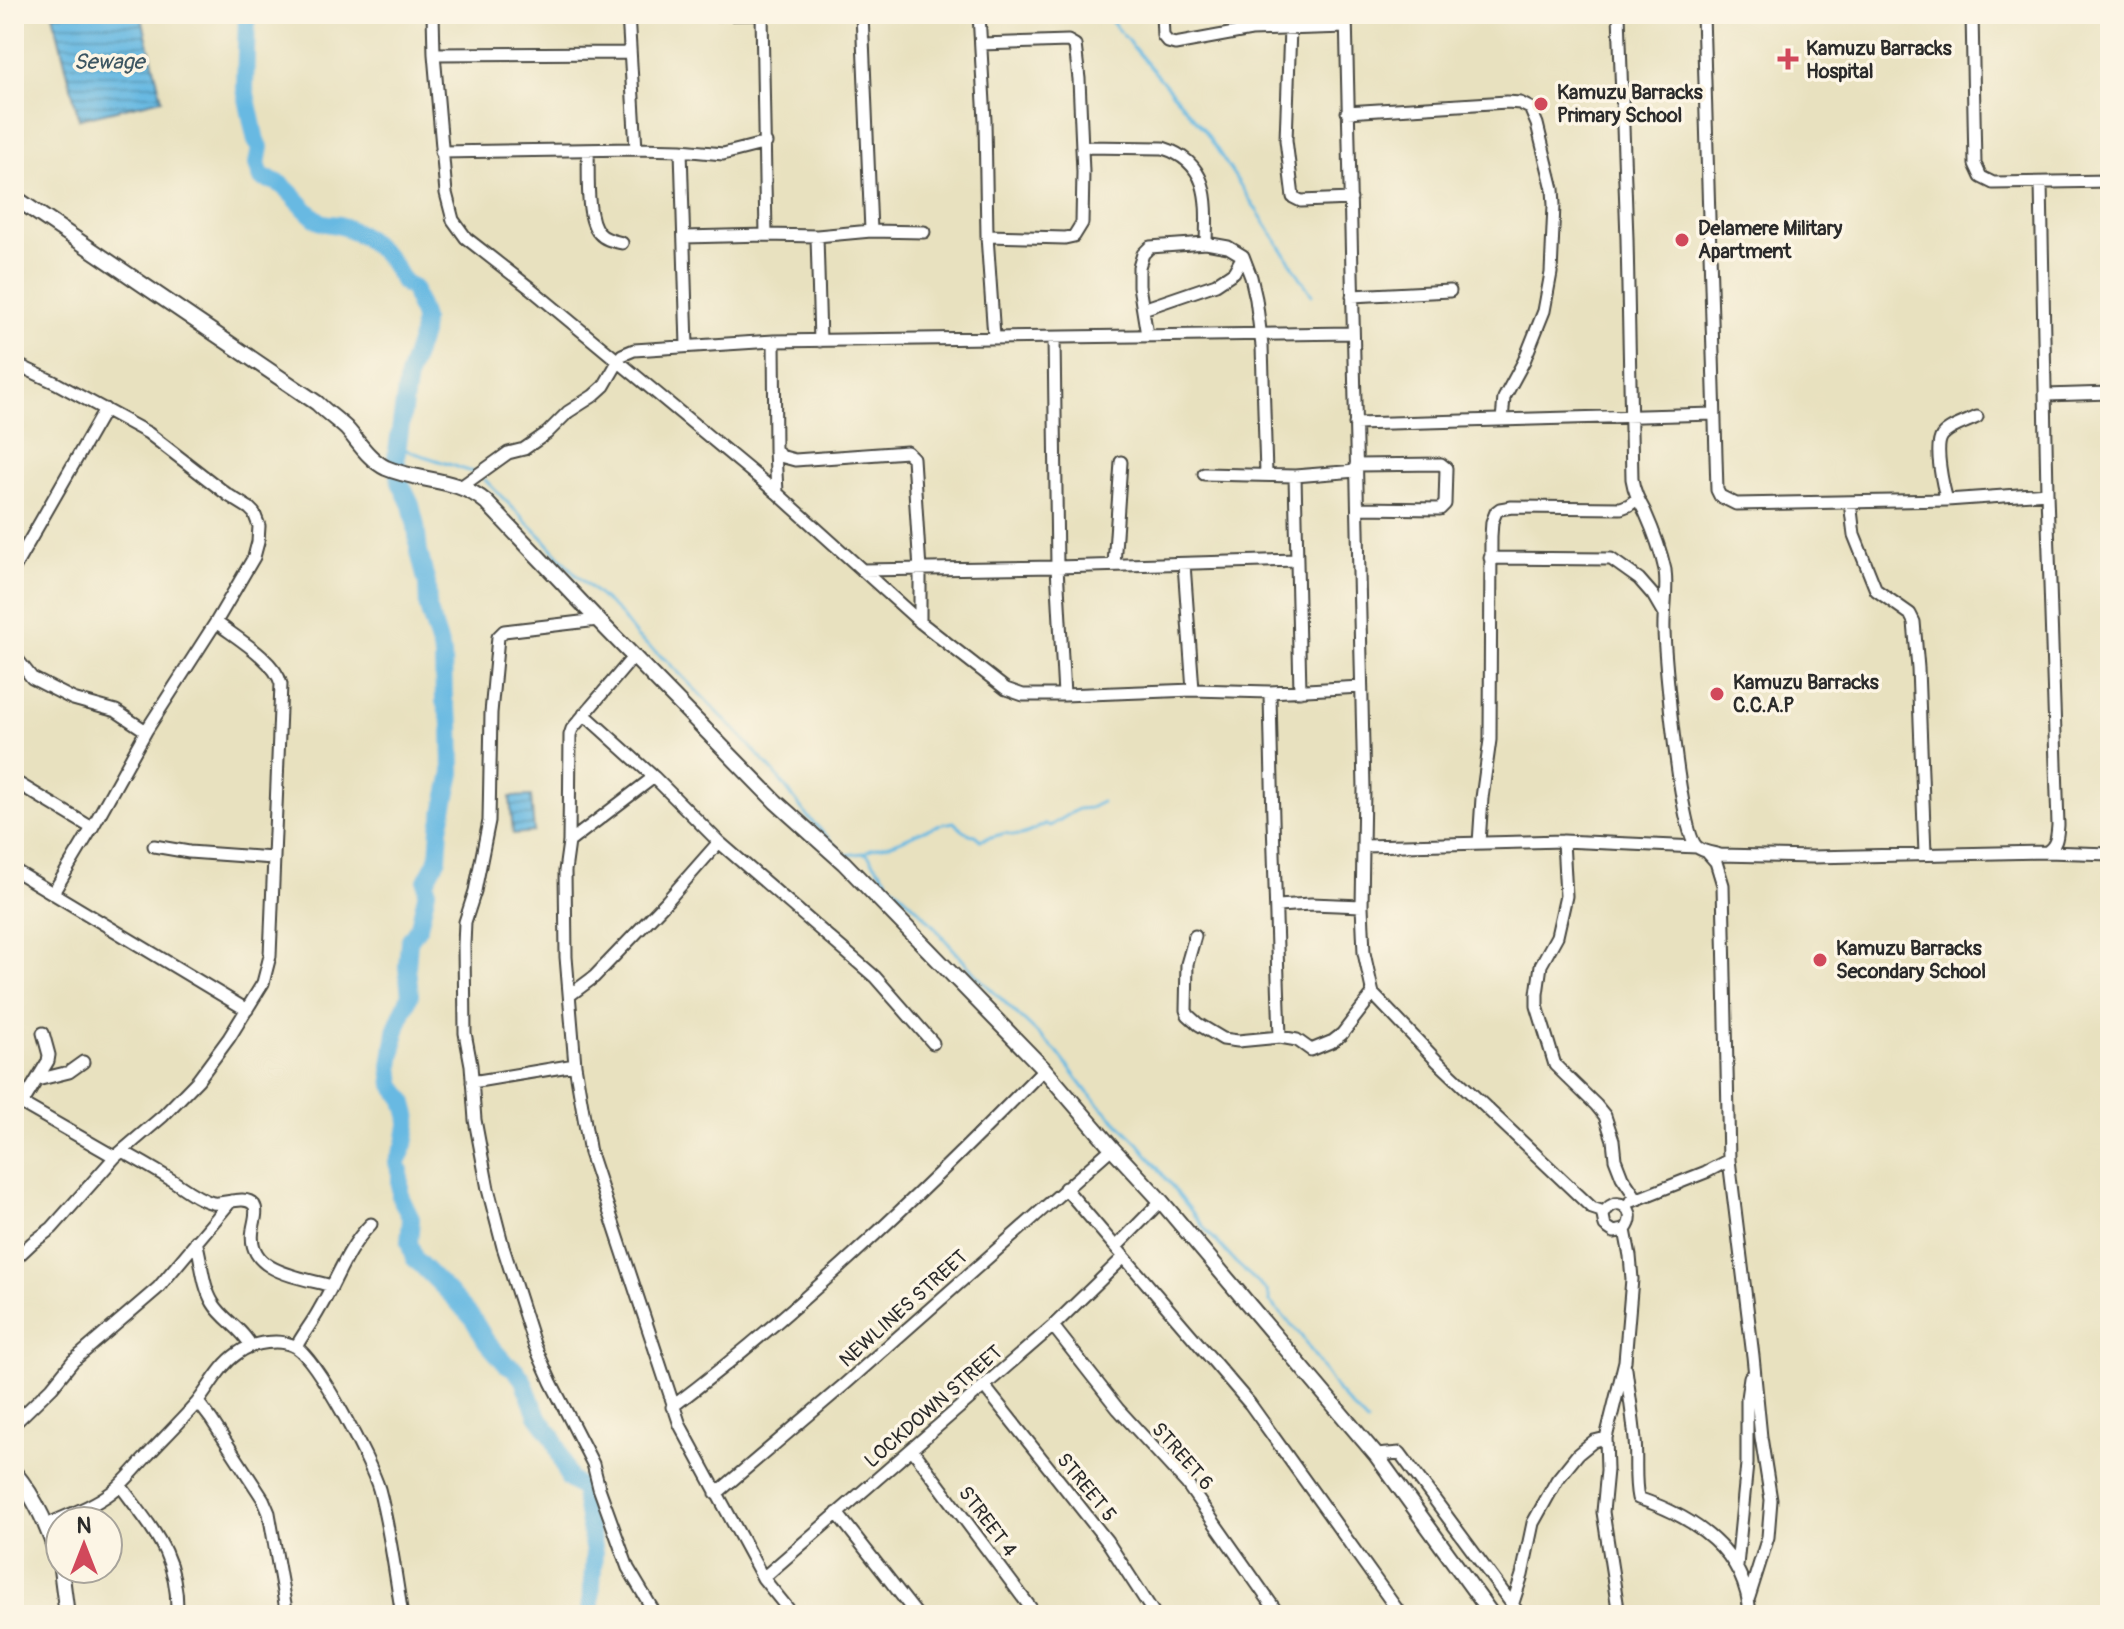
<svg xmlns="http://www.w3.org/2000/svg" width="2124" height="1629" font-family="Pangolin,sans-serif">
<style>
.water{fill:url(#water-rules);stroke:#497286;stroke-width:2}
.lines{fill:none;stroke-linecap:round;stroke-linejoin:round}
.stream{stroke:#67b9e2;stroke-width:3}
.river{stroke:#67b9e2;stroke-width:18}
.minor-casing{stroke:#474641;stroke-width:15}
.tertiary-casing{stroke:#474641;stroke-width:18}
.minor{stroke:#fff;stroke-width:11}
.tertiary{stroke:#fff;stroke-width:14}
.poi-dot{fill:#d1495b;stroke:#fcf5e5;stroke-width:3}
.labels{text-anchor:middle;stroke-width:7;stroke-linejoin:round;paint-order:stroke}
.poi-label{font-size:20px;font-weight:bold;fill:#2b2b2b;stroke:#fcf5e5;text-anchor:start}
.street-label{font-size:20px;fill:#2b2b2b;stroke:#fcf5e5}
.water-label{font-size:22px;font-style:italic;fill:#3d5662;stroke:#fcf5e5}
</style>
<defs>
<pattern id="water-rules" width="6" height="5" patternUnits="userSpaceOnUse" patternTransform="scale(2)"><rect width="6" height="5" fill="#67b9e2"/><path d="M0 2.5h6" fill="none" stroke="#5597b7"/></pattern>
</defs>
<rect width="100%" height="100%" fill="#fcf5e5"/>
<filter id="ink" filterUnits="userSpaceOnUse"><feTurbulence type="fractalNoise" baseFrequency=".0125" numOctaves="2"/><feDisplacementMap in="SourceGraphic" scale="16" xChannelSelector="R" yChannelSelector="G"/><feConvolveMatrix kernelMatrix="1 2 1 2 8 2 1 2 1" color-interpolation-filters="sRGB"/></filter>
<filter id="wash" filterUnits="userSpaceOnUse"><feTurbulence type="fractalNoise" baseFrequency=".006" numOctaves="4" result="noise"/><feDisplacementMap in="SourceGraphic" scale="32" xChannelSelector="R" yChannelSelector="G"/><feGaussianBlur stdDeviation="1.8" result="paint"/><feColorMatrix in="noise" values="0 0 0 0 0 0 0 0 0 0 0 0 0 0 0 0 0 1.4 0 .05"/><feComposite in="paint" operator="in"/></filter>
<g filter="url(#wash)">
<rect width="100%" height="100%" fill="#e8e1bf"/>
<path class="water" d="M53,14H141L162,99L79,119Z
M531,796L534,832L513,834L510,797Z"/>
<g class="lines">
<path class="stream" d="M1105,14L1205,131L1312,295
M397,447L472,472
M484,479L543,538L575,574L618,612L637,637L668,662L739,734L777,776L808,817L840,850
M864,853C875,845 883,847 894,843C914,835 932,825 954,822C960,828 966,835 976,835L980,840L1006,833C1021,840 1032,830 1046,824L1050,826L1078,809L1090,808L1102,802
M845,855L864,853L868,855L889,882L923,914L975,974L1057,1052L1088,1093L1139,1144L1206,1230L1235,1262L1268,1292L1270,1302L1300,1334L1338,1392L1367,1423"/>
<path class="river" d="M247,14L245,89L256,141L260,147L257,164L262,178C268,180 274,180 280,184C295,194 304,212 321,222C326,224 333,224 339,225C351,229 362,235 372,243C379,249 388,257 393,265C399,275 401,283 413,288L423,319L422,334L408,376L396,458L400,482L411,505L416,526L419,552L427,584L428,608L443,655L444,701L451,723L452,773L440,828L438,858L426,881L427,891L419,926L409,941L407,967L410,995L397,1026L391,1066L393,1085L404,1100L409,1119L405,1144L397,1163L400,1171V1196L411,1219L409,1242L414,1258L456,1300L473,1319L486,1341L506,1364L515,1369L523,1380L537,1415L553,1437L569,1479L583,1489L594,1553L590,1615"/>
</g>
</g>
<g filter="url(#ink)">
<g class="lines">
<g class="minor-casing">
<path id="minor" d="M433,14L434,54L446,193L453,220L466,238L530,288L777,493L920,622L1006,689L1023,695H1064L1193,690L1270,692L1361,687
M628,14L636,149
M762,14L766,235
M862,14L871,231
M979,14L985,121L987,236L994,337
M1162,14L1163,36L1168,42L1175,44L1251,30L1346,27
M1346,14L1364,789L1362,906L1364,953L1373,994L1437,1061L1592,1208L1604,1212
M1619,14L1627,239L1632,479C1634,492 1639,501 1645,512C1653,530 1661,551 1665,570C1668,591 1663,611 1664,631C1665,662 1680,833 1697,847C1703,852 1714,853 1720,855L1812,857L2047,852C2057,845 2057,837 2058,825L2047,493L2041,183
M1703,14L1717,490L1720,496L1736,504L1947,500L2047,493
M1972,14L1975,164L1981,177L1993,183L2110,181
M628,16L759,14
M1290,28L1286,140L1293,197L1301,201L1351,199
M1251,30V14
M981,44L1068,41L1075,45L1079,79L1083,172L1082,223L1074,236L1065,238L987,236
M434,54L629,53
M1347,112L1507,102L1520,103L1530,108L1537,124L1553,189L1554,205L1551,273L1544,311L1524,361L1504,398L1502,420
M1083,147L1163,148C1211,163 1207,203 1206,243
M681,150L687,346
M588,151C589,171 585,218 599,233C605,240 614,241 622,243
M441,152L636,149L681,150L723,154L766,143
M817,236L820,341
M684,237L766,235L817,236L871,231L924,232
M1352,296L1450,291
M1143,309L1216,284L1234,272L1243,256
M1147,335L1139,286V267L1143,254L1150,247L1206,243L1228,247L1243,256L1251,277L1256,299L1262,346L1266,474
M1054,338L1057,567L1064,695
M774,341L775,449L780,456L795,460L907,452L913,458L920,570V622
M14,363L56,383L148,433L228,495L249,508L254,513L259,526L258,542L254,557L216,622L146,731L92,828L53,893
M2046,395L2110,393
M1355,424L1714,414
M775,450L777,493
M1356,465L1441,464L1446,468L1445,504L1440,509L1358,508
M1204,474L1295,476L1356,471
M1295,476L1300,691
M462,486L508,453L524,449L547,433L568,412L593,396L604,386L622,355L634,350L774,341L1353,333
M1947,500C1943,487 1934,447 1942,436C1949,427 1967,422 1977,417
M1850,502L1854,535L1876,590L1910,614L1914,622L1918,668L1925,854
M1490,558L1611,559L1639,579L1653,595L1664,614
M1184,564L1193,690
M1114,565L1121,462
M14,568L105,409
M862,570L1057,567L1297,560
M598,620L504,631L498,637L491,713L489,821L475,891L465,922L464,945L465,1033L471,1065L475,1120L488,1189L503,1247L534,1344L551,1382L593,1464L599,1488L628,1568L656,1615
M14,655L32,678L73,699L116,711L146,731
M634,656L572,729L570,735L569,842L565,871L566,957L575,1065L590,1153L680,1425L763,1578L793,1615
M1270,692C1272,807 1276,922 1280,1037
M584,714L654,777L719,842L875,977L933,1043
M14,781L92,828
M1563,841L1566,896L1557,936L1541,965L1537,994V1006L1555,1065L1596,1105L1605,1116L1613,1140L1615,1159L1622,1177L1637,1199
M569,842L654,777
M1479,843L1482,798L1490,740L1491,536L1492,522L1496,512L1500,509L1512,507L1621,508L1629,505L1637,499
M154,846L189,852L273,858
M1364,846L1563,841L1697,847
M2047,852L2110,854
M1708,853L1716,862L1723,885L1729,1160L1753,1356L1761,1437L1771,1500L1768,1537L1749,1597
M14,870L247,1010
M1277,906L1311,904L1362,906
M1195,936L1187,964L1186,1010L1188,1015L1198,1024L1223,1039L1238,1041L1280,1037L1297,1040L1311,1050L1333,1041L1342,1034L1373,994
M570,995L594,977L667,901L719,842
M37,1080L69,1072L83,1062
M472,1082L575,1065
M14,1099L115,1157
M22,1104L48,1061L49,1055L43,1033
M122,1151C138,1160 154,1169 170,1179C183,1187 197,1199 213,1203C224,1205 245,1194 254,1205C258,1211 254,1222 253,1229C245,1273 301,1277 332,1286
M1065,1188L1250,1404L1401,1615
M1630,1202L1706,1172L1729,1160
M196,1241C202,1261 202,1285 213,1303C223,1320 242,1328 251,1346
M1116,1247L1161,1201
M14,1260L32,1243L52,1228L115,1157L163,1116L198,1080L229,1038L263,983L270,956L281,684C275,660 235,637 216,622
M1053,1326L1118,1409L1187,1484L1279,1615
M296,1347C303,1334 312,1323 319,1310C337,1280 346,1249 371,1224
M1626,1369C1629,1393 1633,1417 1635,1440C1637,1460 1634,1479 1638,1498C1694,1517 1746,1550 1750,1615
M984,1386L1107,1541L1155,1615
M198,1402L211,1419L263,1499L269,1513L287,1615
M672,1407C805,1306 927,1188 1044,1069
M14,1424L52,1387L73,1361L158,1288L231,1201
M912,1449L1036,1615
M1376,1455L1400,1453L1520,1615
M120,1485C153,1530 179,1556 177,1615
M716,1494L845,1384L1112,1148
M837,1513L917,1615
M46,1525C68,1515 92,1507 112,1492C124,1483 135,1469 146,1457C162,1440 180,1422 196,1404C210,1387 219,1366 238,1353C253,1342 281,1338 296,1347C318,1361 371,1462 379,1489C390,1530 395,1573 402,1615
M1737,1566L1747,1464V1398L1750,1377
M763,1578L1053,1326L1124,1257
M1386,1615L1397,1609
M1509,1615L1522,1575L1533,1523L1557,1480L1578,1454L1594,1441L1606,1438
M1619,1615L1603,1512L1607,1470L1606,1438L1625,1361L1632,1279L1630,1256L1625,1230C1642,1209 1613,1191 1603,1216L1605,1226L1614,1232L1625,1230"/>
</g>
<g class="tertiary-casing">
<path id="tertiary" d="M14,197L317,403C326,412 336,419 346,428C358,441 369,460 386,468C419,482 457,477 486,502L598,620L776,802L844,863L1044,1069L1112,1148L1161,1201L1376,1455L1492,1615
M14,1472C37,1499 50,1532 60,1565
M61,1569L67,1615"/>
</g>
<use href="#minor" class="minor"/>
<use href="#tertiary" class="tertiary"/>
</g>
</g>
<g class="poi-dot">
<path d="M1784 47h8v8h8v8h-8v8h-8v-8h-8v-8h8z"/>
<circle cx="1541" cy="104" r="8"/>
<circle cx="1682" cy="240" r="8"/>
<circle cx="1717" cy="694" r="8"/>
<circle cx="1820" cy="960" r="8"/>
</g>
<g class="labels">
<g class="poi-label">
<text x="1806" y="55">Kamuzu Barracks<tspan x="1806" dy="23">Hospital</tspan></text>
<text x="1557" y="99">Kamuzu Barracks<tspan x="1557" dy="23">Primary School</tspan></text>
<text x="1698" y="235">Delamere Military<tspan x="1698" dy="23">Apartment</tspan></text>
<text x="1733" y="689">Kamuzu Barracks<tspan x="1733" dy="23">C.C.A.P</tspan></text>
<text x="1836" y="955">Kamuzu Barracks<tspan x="1836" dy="23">Secondary School</tspan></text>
</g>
<g class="street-label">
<text transform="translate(903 1308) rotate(-42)" y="7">NEWLINES STREET</text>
<text transform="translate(933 1406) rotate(-41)" y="7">LOCKDOWN STREET</text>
<text transform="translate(1183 1456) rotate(49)" y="7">STREET 6</text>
<text transform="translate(1087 1487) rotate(51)" y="7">STREET 5</text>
<text transform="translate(988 1521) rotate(53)" y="7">STREET 4</text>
</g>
<g class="water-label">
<text x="109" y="69">Sewage</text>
</g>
</g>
<rect width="2124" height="1629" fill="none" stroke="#fcf5e5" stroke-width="48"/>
<g transform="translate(84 1545)"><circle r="38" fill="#fcf5e5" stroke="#a8a49b" stroke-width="2"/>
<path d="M0-6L14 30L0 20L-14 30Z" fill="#d1495b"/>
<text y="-12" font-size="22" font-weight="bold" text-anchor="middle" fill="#2b2b2b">N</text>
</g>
</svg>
